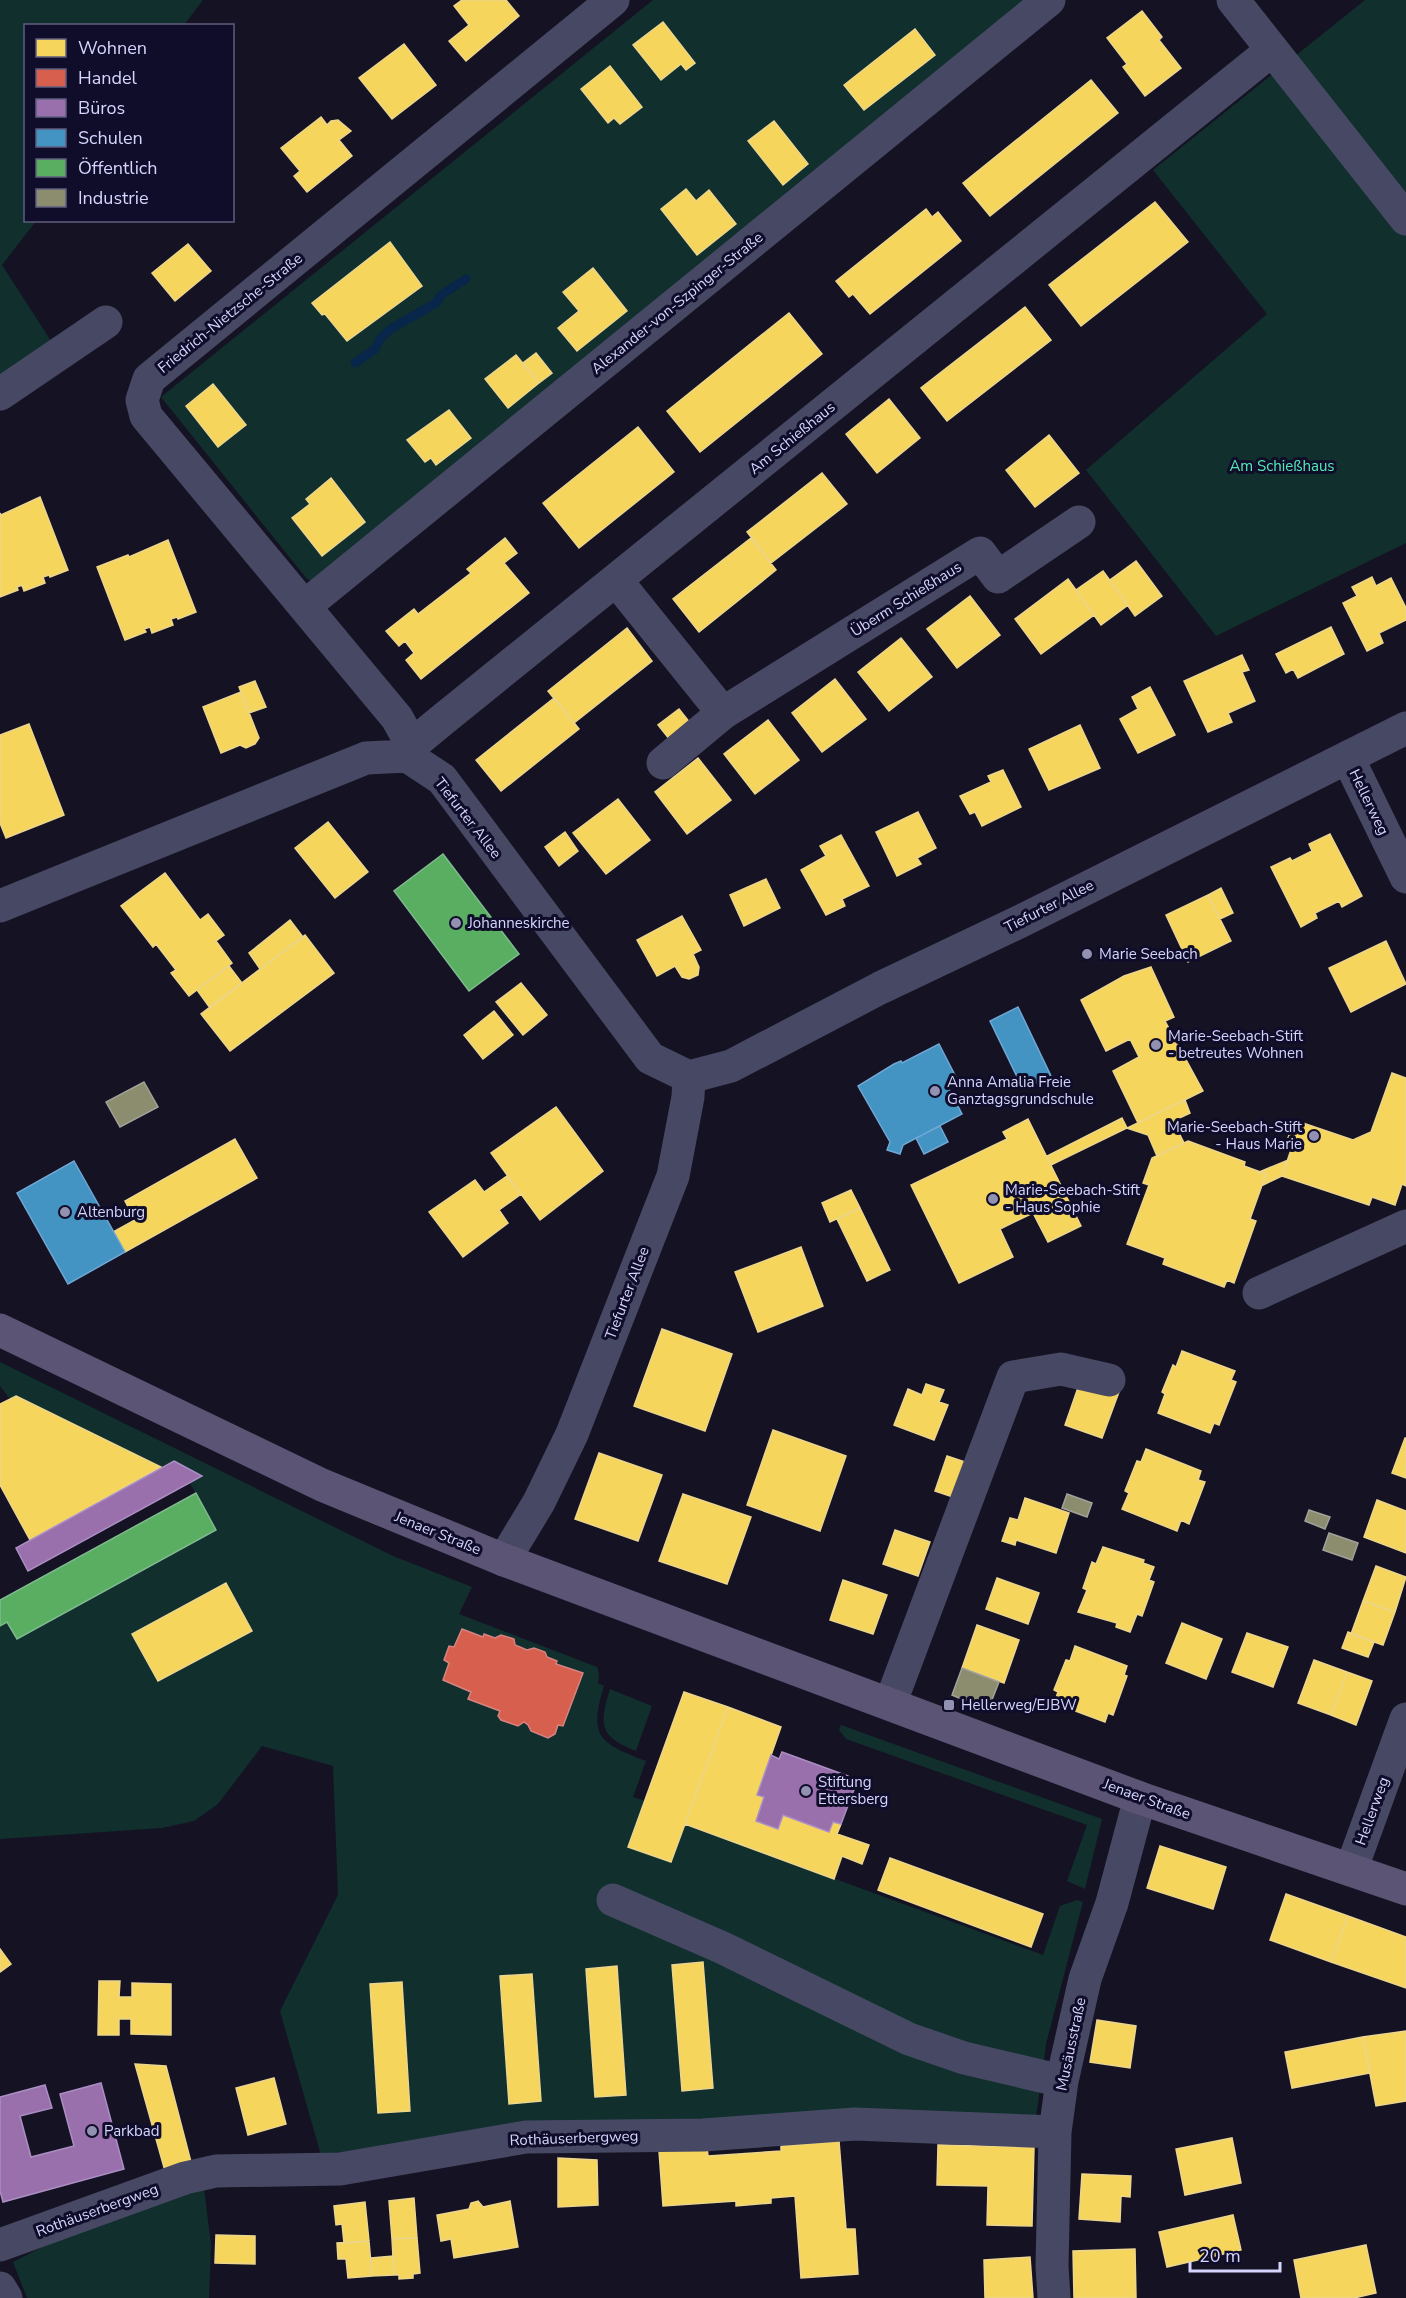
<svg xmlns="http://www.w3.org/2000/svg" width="1406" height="2298" font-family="'Nunito Sans',sans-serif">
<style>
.green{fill:#102f2d}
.homes{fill:#f6d55c;stroke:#ecd58d;stroke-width:1.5}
.shops{fill:#d6604d;stroke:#d68382;stroke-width:1.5}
.offices{fill:#9970ab;stroke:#ab8ec4;stroke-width:1.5}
.schools{fill:#4393c3;stroke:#6fa7d5;stroke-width:1.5}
.public{fill:#5aae61;stroke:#7fba90;stroke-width:1.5}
.industry{fill:#8c8c6e;stroke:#a2a29a;stroke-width:1.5}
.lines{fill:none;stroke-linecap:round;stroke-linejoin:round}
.stream{stroke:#08254a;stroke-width:9}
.minor{stroke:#474964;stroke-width:33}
.major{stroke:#5c5475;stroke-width:33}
.poi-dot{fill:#9291b2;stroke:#0f0d29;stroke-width:2}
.labels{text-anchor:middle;stroke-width:6;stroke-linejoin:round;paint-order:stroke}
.street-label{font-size:15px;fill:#d6d5ff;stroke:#0f0d29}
.park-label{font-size:15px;fill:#53ecb8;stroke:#0f0d29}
.poi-label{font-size:15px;fill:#d6d5ff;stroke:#0f0d29;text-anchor:start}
</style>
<rect width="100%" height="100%" fill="#151323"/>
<path class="green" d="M0,0H203L184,25L26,26V220L36,221L2,265L53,344L0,381Z
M653,0H1033L312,581L307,579L161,397Z
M1365,0H1406V543L1216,636L1086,470L1267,314L1153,170Z
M0,1362L393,1556L472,1587L459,1614L597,1667L599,1674L598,1683L604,1686C588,1738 600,1743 646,1761L633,1797L645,1801L628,1847L671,1862L685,1824L1043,1955L1060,1906L1077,1900L1083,1902L1046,2044L1035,2125L680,2127L521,2121L322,2159L280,2011L338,1895L333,1766L262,1746L218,1804L194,1821L162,1828L0,1839V1626L7,1622L17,1639L216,1530L190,1483L201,1476L174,1461L161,1467L16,1396L10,1399L0,1386Z
M610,1689L652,1706L636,1751C599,1737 599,1724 610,1689Z
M841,1725L1102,1819L1085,1889L1067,1881L1087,1825L846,1739L839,1730Z
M204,2189L211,2244L209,2298H27L13,2262L91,2222Z"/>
<path class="homes" d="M462,0H506L519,16L466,61L449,41L469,25L454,6Z
M1142,11L1162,37L1159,40L1181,68L1145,96L1123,67L1127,64L1107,38Z
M663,22L695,63L686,70L681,64L661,80L633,45Z
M915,29L935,55L864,110L844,85Z
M404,44L436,85L392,119L359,78Z
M610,66L642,107L620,124L614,118L608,123L581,89Z
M1091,80L1118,113L990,216L963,183Z
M321,117L327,125L331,121L338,120L351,131L339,140L352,156L307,192L294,176L300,171L281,148Z
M774,121L808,164L783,185L748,141Z
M686,189L696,201L709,190L736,224L697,255L661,209Z
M1155,202L1188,242L1081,326L1049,285Z
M926,209L932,217L938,212L961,241L870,314L853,294L849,297L836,281Z
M390,242L422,286L347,341L325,314L322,315L312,303Z
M188,244L211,271L175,301L152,273Z
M593,268L627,311L577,351L558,328L579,311L563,292Z
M1025,307L1051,340L947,421L921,388Z
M789,313L822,354L700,452L667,411Z
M536,353L552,373L539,383L523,363Z
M516,355L539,383L508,408L485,379Z
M213,384L246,425L218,447L186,406Z
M889,399L920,438L877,473L846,434Z
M449,410L471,438L436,465L431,458L425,462L407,440Z
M638,427L674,472L579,548L543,503Z
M1049,435L1079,473L1035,507L1006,470Z
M822,473L847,504L771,563L747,532Z
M331,478L365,522L322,556L292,518L310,504L306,499Z
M40,497L68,570L50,577L49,575L43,577L45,583L24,591L22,585L17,587L18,590L0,597V513L1,515Z
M505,538L517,553L504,563L529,593L421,679L406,660L414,653L405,641L399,646L386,631L414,609L418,614L471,573L467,569Z
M751,538L776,570L699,632L673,599Z
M168,540L196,612L178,619L177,617L171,619L173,625L152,633L150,627L144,629L146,632L125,640L97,567L128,555L129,557Z
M1136,561L1162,596L1135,616L1110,580Z
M1103,571L1128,605L1101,625L1076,590Z
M1372,577L1376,586L1391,578L1406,608V620L1379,633L1383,643L1367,651L1343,603L1357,596L1352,587Z
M1068,579L1094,615L1041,654L1015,619Z
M970,596L1000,635L957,668L927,629Z
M1331,627L1344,654L1298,678L1293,669L1286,673L1276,654Z
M627,628L652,661L574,723L548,691Z
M901,638L932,677L889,711L858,672Z
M1242,655L1249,670L1242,672L1255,701L1228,713L1232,722L1208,732L1184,681Z
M835,679L866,719L822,752L792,713Z
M255,681L266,707L249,713L239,687Z
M1150,687L1175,735L1138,753L1120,719L1138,709L1132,697Z
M241,692L259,738L255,744L246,748L240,745L221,753L203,707Z
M554,698L579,729L501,791L476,760Z
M679,709L695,729L674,745L658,725Z
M768,720L799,760L755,794L724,754Z
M29,724L64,815L6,838L0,823V735Z
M1080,725L1100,768L1049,790L1029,749Z
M698,758L731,800L687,834L655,792Z
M1003,770L1021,807L982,826L975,812L970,814L960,796L991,782L988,776Z
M618,799L650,840L606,874L573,833Z
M918,812L936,848L917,858L921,864L897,876L876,832Z
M328,822L368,872L335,898L295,848Z
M565,832L578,851L559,866L545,847Z
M1330,834L1362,896L1342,907L1339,901L1315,913L1317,918L1301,927L1271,867L1290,858L1292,861L1312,851L1309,844Z
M841,835L869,886L842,899L845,906L826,915L801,870L826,856L820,846Z
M165,873L200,920L208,914L224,935L216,941L232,963L189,996L171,973L176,970L156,944L153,947L121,906Z
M766,879L780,908L744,926L730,895Z
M1221,888L1233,913L1220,919L1208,895Z
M1208,895L1231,941L1188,962L1166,915Z
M682,916L701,950L693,954L699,967L698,975L689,979L682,977L675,966L657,976L637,940Z
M290,920L303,937L260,969L249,953Z
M305,935L334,973L230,1051L201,1014Z
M1386,941L1406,984L1351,1012L1329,968Z
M229,966L242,983L210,1008L197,990Z
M1151,967L1174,1017L1165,1021L1203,1091L1138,1123L1113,1071L1139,1057L1130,1039L1106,1051L1081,1000L1124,976Z
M521,983L547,1015L523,1035L496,1002Z
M494,1011L513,1035L483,1059L464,1035Z
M1392,1073L1406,1078V1186L1402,1184L1395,1205L1372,1197L1369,1205L1282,1176L1293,1144L1287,1141L1294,1120L1353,1140L1371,1132Z
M1185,1100L1190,1113L1173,1121L1184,1143L1157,1156L1148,1135L1127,1128Z
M556,1107L603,1171L540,1220L491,1153Z
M1122,1118L1127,1128L1051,1165L1047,1156Z
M1028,1119L1081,1226L1048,1242L1033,1213L1000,1229L1013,1257L959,1283L911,1185L1007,1139L1003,1132Z
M235,1139L257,1178L125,1252L113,1232L135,1220L125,1201Z
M1188,1141L1245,1162L1244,1166L1266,1174L1250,1219L1256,1221L1234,1283L1227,1280L1224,1287L1163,1264L1165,1258L1127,1244L1149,1185L1143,1183L1152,1158Z
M1288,1160L1282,1176L1263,1185L1266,1174L1259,1172Z
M507,1176L521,1194L499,1210L508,1223L463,1257L429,1212L475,1180L484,1192Z
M851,1190L860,1208L830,1222L822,1203Z
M860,1208L890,1270L867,1281L837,1219Z
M801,1247L823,1306L758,1332L735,1272Z
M662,1329L732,1354L705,1431L634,1406Z
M1182,1351L1235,1371L1231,1380L1236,1382L1219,1425L1214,1423L1210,1433L1158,1413L1165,1394L1162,1392L1173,1365L1176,1367Z
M1081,1379L1119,1392L1102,1438L1065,1425Z
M926,1384L944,1390L939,1402L948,1405L934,1440L894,1425L908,1389L922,1395Z
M16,1396L161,1467L30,1540L0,1485V1404Z
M773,1430L846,1456L820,1531L747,1505Z
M1405,1438H1406V1478L1392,1473Z
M1146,1449L1201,1471L1198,1480L1205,1482L1189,1524L1181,1520L1177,1531L1122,1509L1129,1493L1125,1491L1137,1461L1141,1462Z
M599,1453L662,1475L638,1541L575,1519Z
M947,1456L971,1464L959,1499L935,1491Z
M683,1494L751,1517L727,1584L659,1561Z
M1025,1498L1069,1513L1056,1553L1016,1540L1015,1545L1002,1541L1010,1518L1018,1520Z
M1377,1500L1406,1511V1553L1364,1537Z
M895,1530L930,1542L918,1576L883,1564Z
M1103,1547L1144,1560L1143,1563L1154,1567L1149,1580L1154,1582L1142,1616L1137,1614L1130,1632L1116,1627L1117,1623L1078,1612L1087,1590L1083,1588L1092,1562L1096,1564Z
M1376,1566L1406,1577L1395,1612L1363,1601Z
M997,1578L1039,1593L1028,1624L986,1609Z
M843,1580L887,1595L873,1634L830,1620Z
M226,1583L252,1631L158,1681L132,1634Z
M1363,1601L1395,1612L1383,1645L1351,1634Z
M1182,1623L1222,1639L1206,1679L1166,1663Z
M977,1625L1019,1640L1004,1683L962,1668Z
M1348,1632L1374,1642L1368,1657L1342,1648Z
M1247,1633L1288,1647L1273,1687L1232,1672Z
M1075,1646L1127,1666L1124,1675L1127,1676L1113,1715L1108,1713L1105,1722L1054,1703L1058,1692L1054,1690L1066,1660L1070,1661Z
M1314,1660L1347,1672L1331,1715L1298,1703Z
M1347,1672L1372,1681L1356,1725L1331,1715Z
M684,1692L728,1707L671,1862L628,1847Z
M728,1707L781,1727L757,1795L764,1797L756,1821L778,1829L783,1815L829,1832L833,1822L841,1824L837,1834L869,1845L862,1864L842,1856L834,1879L685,1824Z
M1160,1846L1226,1867L1213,1909L1147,1888Z
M890,1858L1043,1914L1031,1947L878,1890Z
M1286,1894L1348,1916L1331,1962L1270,1940Z
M1348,1916L1406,1937V1988L1331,1962Z
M0,1949L11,1964L0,1972Z
M703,1962L713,2088L682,2091L672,1965Z
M617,1966L626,2095L595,2097L586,1969Z
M532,1974L541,2101L509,2104L500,1976Z
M99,1981H120L119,1997H132V1983L171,1984V2035L131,2034V2019H119V2035H98Z
M402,1982L410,2111L378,2113L370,1984Z
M1097,2020L1136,2026L1130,2068L1090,2062Z
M1406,2031V2101L1376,2106L1363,2037Z
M1363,2037L1370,2073L1292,2088L1285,2052Z
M135,2064L166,2066L191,2162L165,2171Z
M274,2078L286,2124L248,2135L236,2088Z
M1232,2138L1241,2183L1185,2195L1176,2149Z
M839,2141L846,2229H855L858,2274L801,2278L795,2196L771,2198V2203L736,2206V2201L663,2206L659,2151L707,2147L708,2156L781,2151V2146Z
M938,2145L1034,2147L1032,2226L987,2225L988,2186L937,2185Z
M558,2158L597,2160L598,2205L558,2207Z
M1082,2174L1131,2176L1130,2197L1121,2196L1120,2222L1079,2219Z
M414,2198L417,2238L392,2239L389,2201Z
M478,2201L483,2207L510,2201L518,2247L454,2258L451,2239L441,2241L437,2215L469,2209L471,2203Z
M365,2202L369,2241L344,2243L342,2224L336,2225L334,2206Z
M1233,2215L1241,2250L1167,2267L1159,2232Z
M216,2235L255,2236V2264L215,2263Z
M417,2238L420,2273L413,2274V2278L399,2279V2275H394L392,2239Z
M369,2241L372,2276L348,2278L346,2259H338L337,2243Z
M1366,2245L1376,2293L1354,2298H1301L1294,2260Z
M1135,2249L1136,2298H1074L1073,2251Z
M393,2256L394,2275L372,2276L371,2258Z
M1030,2257L1033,2298H985L984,2260Z"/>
<path class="shops" d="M462,1629L483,1637L484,1634L495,1638L501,1635L514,1639L515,1645L527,1650L534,1648L545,1652L547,1657L557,1661L556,1664L583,1673L563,1726L558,1725L555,1734L548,1738L531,1731L528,1725L524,1722L518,1726L501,1720L498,1716L500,1711L468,1699L471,1692L443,1680L449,1663L444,1660L449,1646L454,1647Z"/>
<path class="offices" d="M174,1461L202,1476L28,1571L16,1548Z
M782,1752L848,1776L846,1783L855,1787L841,1824L833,1822L829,1832L783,1815L778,1829L756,1821L764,1797L757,1795L771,1755L779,1759Z
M101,2083L124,2169L3,2202L0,2191V2097L45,2085L52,2108L20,2116L31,2157L74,2146L60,2094Z"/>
<path class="schools" d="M1018,1007L1051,1076L1023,1089L990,1021Z
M939,1044L957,1079L947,1085L962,1114L903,1145L900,1154L887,1150L890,1142L858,1086L894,1064L901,1061L902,1063Z
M940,1126L948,1142L924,1154L916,1138Z
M74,1161L125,1252L68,1284L17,1193Z"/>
<path class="public" d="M443,854L519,954L469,991L394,891Z
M196,1493L216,1530L17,1639L7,1622L0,1626V1600Z"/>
<path class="industry" d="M144,1082L158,1107L120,1127L106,1102Z
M1067,1494L1092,1503L1087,1517L1062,1508Z
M1309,1510L1330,1517L1325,1529L1305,1521Z
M1329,1533L1358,1543L1352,1560L1323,1550Z
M962,1668L999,1682L988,1710L952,1695Z"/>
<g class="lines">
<path class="stream" d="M355,363L375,349L380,339L392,328L436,303L441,295L466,279"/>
<path class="minor" d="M1233,0L1406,219
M0,394L106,322
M616,580L723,713
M305,606L1049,0
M412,745L397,718L146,416L142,400L149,379L613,0
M407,756L412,745L441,721L1272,50
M1348,758L1406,877
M663,763L723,713L980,553L998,577L1079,522
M0,906L366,758L407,756L442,779L650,1058L689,1077L731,1066L880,988L1019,922L1406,728
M1259,1293L1406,1226
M504,1560L539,1502L572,1434L673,1176L688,1097L689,1077
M890,1704L1013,1377L1061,1369L1109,1380
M1351,1870L1406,1719
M613,1900L723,1948L909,2039L964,2058L1062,2081
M0,2245L185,2178L216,2171L340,2169L526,2137L703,2135L855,2124L1055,2132
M0,2288L6,2298
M1054,2298L1052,2266L1055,2132L1062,2081L1085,1979L1112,1903L1140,1798"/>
<path class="major" d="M0,1330L322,1485L504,1560L1140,1798L1406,1889"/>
</g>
<g class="poi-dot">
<circle cx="456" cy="923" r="6"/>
<circle cx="1087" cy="954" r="6"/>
<circle cx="1156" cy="1045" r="6"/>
<circle cx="935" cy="1091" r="6"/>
<circle cx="1314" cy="1136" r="6"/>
<circle cx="993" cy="1199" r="6"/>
<circle cx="65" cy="1212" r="6"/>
<rect x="943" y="1699" width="12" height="12" rx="3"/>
<circle cx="806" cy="1791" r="6"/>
<circle cx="92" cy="2131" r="6"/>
</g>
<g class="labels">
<g class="street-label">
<text transform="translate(677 303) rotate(-39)" y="5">Alexander-von-Szpinger-Straße</text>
<text transform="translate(230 313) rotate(-39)" y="5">Friedrich-Nietzsche-Straße</text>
<text transform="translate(792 438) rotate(-39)" y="5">Am Schießhaus</text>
<text transform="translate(906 599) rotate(-32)" y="5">Überm Schießhaus</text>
<text transform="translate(1369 802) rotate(64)" y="5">Hellerweg</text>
<text transform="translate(468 818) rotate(52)" y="5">Tiefurter Allee</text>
<text transform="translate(1049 906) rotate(-27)" y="5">Tiefurter Allee</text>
<text transform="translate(627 1293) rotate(-69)" y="5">Tiefurter Allee</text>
<text transform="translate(438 1533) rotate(22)" y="5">Jenaer Straße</text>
<text transform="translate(1147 1799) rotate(20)" y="5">Jenaer Straße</text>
<text transform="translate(1372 1811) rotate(-70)" y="5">Hellerweg</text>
<text transform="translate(1071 2044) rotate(-78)" y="5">Musäusstraße</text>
<text transform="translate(574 2138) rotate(-2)" y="5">Rothäuserbergweg</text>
<text transform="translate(97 2210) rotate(-20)" y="5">Rothäuserbergweg</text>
</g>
<g class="park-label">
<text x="1282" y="471">Am Schießhaus</text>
</g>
<g class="poi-label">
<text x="468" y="928">Johanneskirche</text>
<text x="1099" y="959">Marie Seebach</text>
<text x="1168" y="1041">Marie-Seebach-Stift<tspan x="1168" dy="17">- betreutes Wohnen</tspan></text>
<text x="947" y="1087">Anna Amalia Freie<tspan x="947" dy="17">Ganztagsgrundschule</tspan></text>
<text x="1302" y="1132" text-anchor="end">Marie-Seebach-Stift<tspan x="1302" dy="17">- Haus Marie</tspan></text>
<text x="1005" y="1195">Marie-Seebach-Stift<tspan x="1005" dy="17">- Haus Sophie</tspan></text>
<text x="77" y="1217">Altenburg</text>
<text x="961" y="1710">Hellerweg/EJBW</text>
<text x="818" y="1787">Stiftung<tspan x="818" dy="17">Ettersberg</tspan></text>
<text x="104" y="2136">Parkbad</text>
</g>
</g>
<rect x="24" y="24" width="210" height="198" fill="#0f0d29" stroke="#5f5d7f" stroke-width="1.5"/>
<rect x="36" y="39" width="30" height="18" fill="#f6d55c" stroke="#5f5d7f" stroke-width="1.5"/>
<text x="78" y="54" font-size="18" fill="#d6d5ff">Wohnen</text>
<rect x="36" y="69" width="30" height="18" fill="#d6604d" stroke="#5f5d7f" stroke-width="1.5"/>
<text x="78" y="84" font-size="18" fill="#d6d5ff">Handel</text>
<rect x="36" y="99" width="30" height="18" fill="#9970ab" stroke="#5f5d7f" stroke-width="1.5"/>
<text x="78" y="114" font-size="18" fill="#d6d5ff">Büros</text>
<rect x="36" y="129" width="30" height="18" fill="#4393c3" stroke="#5f5d7f" stroke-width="1.5"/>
<text x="78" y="144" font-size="18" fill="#d6d5ff">Schulen</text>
<rect x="36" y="159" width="30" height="18" fill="#5aae61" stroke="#5f5d7f" stroke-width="1.5"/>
<text x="78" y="174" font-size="18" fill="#d6d5ff">Öffentlich</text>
<rect x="36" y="189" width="30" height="18" fill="#8c8c6e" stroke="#5f5d7f" stroke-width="1.5"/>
<text x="78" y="204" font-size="18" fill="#d6d5ff">Industrie</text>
<path d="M1190 2262v9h90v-9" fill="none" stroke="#d6d5ff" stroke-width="3"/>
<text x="1199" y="2262" font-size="18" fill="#d6d5ff" stroke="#0f0d29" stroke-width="4.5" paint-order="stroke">20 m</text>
</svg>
